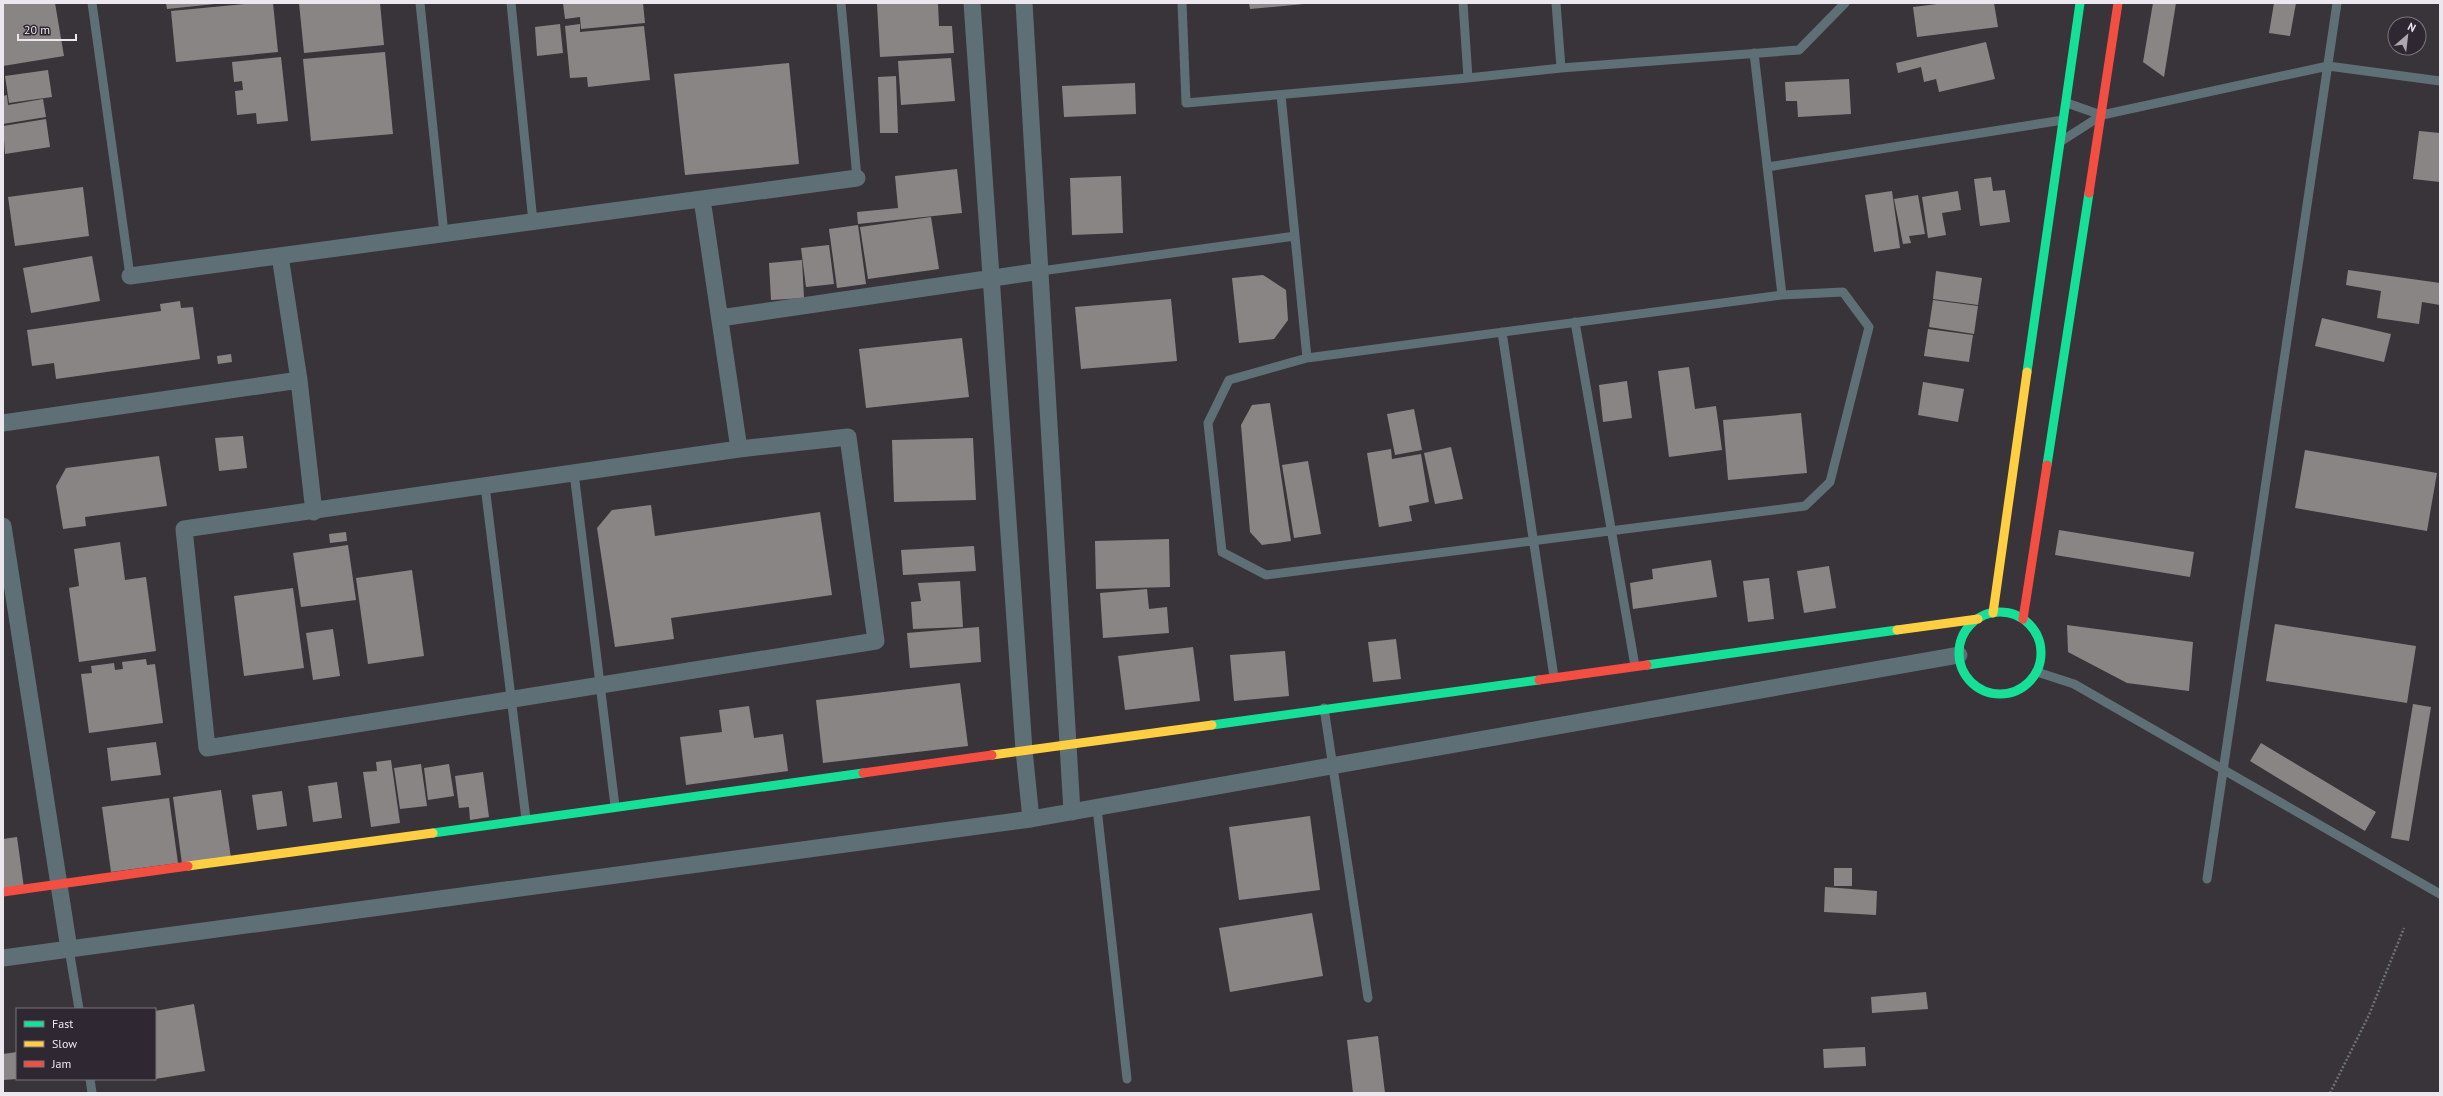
<svg xmlns="http://www.w3.org/2000/svg" width="2443" height="1096" font-family="'PT Sans',sans-serif">
<style>
.building{fill:#8a8585}
.lines{fill:none;stroke-linecap:round;stroke-linejoin:round}
.path{stroke:#6a7278;stroke-width:2.5;stroke-dasharray:2 2;stroke-linecap:butt}
.lane{stroke:#5f6f76;stroke-width:9}
.street{stroke:#5f6f76;stroke-width:17}
.fast{stroke:#16e098;stroke-width:9}
.slow{stroke:#ffcf43;stroke-width:9}
.jam{stroke:#f24e42;stroke-width:9}
</style>
<rect width="100%" height="100%" fill="#383439"/>
<path class="building" d="M3,3H55L64,56L3,66Z
M166,3H215V4L167,9Z
M255,3H273L278,52L176,62L171,11Z
M299,3H380L384,45L304,53Z
M563,3H643L645,23L581,29L580,17L565,19Z
M895,3H938L939,26H952L954,53L880,57L877,4Z
M1249,3H1304V4L1250,9Z
M1945,3H1994L1998,27L1917,37L1913,7Z
M2153,3H2176L2164,77L2143,62Z
M2274,3H2296L2290,36L2269,33Z
M560,24L563,53L537,56L535,27Z
M580,24V32L644,26L650,80L588,87L587,77L570,78L565,26Z
M1986,42L1995,79L1939,92L1936,79L1924,82L1921,67L1898,73L1896,63Z
M385,52L393,134L311,141L303,59Z
M281,57L288,121L257,124L256,113L237,115L235,91L243,90L242,81L234,82L232,62Z
M951,58L955,101L901,105L898,61Z
M789,63L799,164L685,175L674,74Z
M48,70L52,97L9,103L5,76Z
M896,76L898,133H880L878,77Z
M1849,79L1851,114L1798,117L1797,101H1786L1785,82Z
M1135,83L1136,114L1064,117L1062,86Z
M7,95L8,105L43,99L46,117L3,124V96Z
M46,119L50,147L5,154L3,126Z
M2419,131L2440,133V182L2413,179Z
M957,169L962,213L858,224L857,212L898,208L895,176Z
M1121,176L1123,233L1072,235L1070,178Z
M1991,177L1993,191L2005,190L2010,222L1980,226L1974,179Z
M83,187L89,236L15,246L8,197Z
M1892,191L1900,248L1874,252L1865,195Z
M1958,191L1961,210L1942,213L1946,235L1928,238L1922,197Z
M1918,195L1925,234L1909,236L1911,243L1903,244L1894,199Z
M931,217L939,269L868,279L860,227Z
M858,225L866,284L837,288L829,229Z
M829,245L834,284L806,287L801,248Z
M92,256L100,301L31,313L23,268Z
M802,260L804,298L771,300L769,263Z
M2348,270L2440,283V305L2422,302L2419,324L2377,318L2381,291L2346,285Z
M1936,271L1982,278L1978,305L1933,299Z
M1263,275L1286,290L1288,320L1274,339L1239,343L1232,278Z
M1171,299L1177,361L1081,369L1075,307Z
M1933,300L1978,306L1974,334L1929,327Z
M180,301L181,308L193,307L200,359L56,379L54,363L32,366L27,330L161,311L160,304Z
M2322,318L2391,334L2384,362L2315,346Z
M1928,329L1973,335L1969,362L1924,356Z
M962,338L969,397L866,408L859,349Z
M231,354L232,362L218,364L217,356Z
M1689,367L1695,409L1716,406L1722,450L1669,457L1658,371Z
M1627,381L1632,418L1603,422L1599,385Z
M1923,382L1964,389L1958,422L1918,415Z
M1270,403L1291,541L1262,545L1250,532L1241,425L1252,405Z
M1414,409L1422,450L1395,455L1387,414Z
M1801,413L1807,473L1728,480L1723,420Z
M243,436L247,468L219,471L215,438Z
M973,438L976,500L894,502L892,440Z
M1451,447L1463,499L1435,504L1424,453Z
M1391,449L1392,459L1421,454L1429,502L1409,506L1412,521L1379,527L1367,453Z
M2305,450L2437,473L2427,531L2295,508Z
M159,456L167,506L85,517L86,526L63,529L56,486L66,468Z
M1308,461L1321,534L1294,538L1282,465Z
M651,505L655,536L820,512L832,595L671,618L674,639L615,647L597,528L612,510Z
M2059,530L2194,552L2190,577L2055,555Z
M346,532L347,541L330,543L329,534Z
M1169,539L1170,587L1096,589L1095,541Z
M120,542L125,580L146,577L156,651L79,662L69,588L79,586L74,549Z
M348,545L356,600L301,607L293,553Z
M974,546L976,571L903,575L901,550Z
M1711,560L1717,597L1633,609L1630,583L1653,579L1652,569Z
M1829,566L1836,608L1804,613L1797,571Z
M412,570L424,656L368,664L356,578Z
M1769,578L1774,619L1748,622L1743,581Z
M960,581L963,627L913,629L911,602L921,601L918,583Z
M293,588L304,668L244,676L234,596Z
M1147,589L1149,609L1167,607L1169,633L1103,638L1100,593Z
M2275,624L2416,646L2407,703L2266,681Z
M2067,625L2193,642L2189,691L2127,683L2068,652Z
M979,627L981,662L910,668L907,633Z
M333,629L340,676L313,680L306,633Z
M1396,639L1401,679L1373,682L1368,642Z
M1193,647L1200,701L1125,710L1118,656Z
M1285,651L1289,696L1234,701L1230,655Z
M146,659L147,665L155,664L163,723L89,733L81,674L92,673L91,666L114,663L115,670L123,669L122,662Z
M960,683L968,746L823,763L816,700Z
M2413,704L2431,707L2409,841L2391,838Z
M749,706L754,738L783,734L788,771L686,785L680,737L722,732L719,710Z
M156,742L161,775L111,781L107,748Z
M2261,743L2376,812L2365,831L2250,761Z
M391,760L400,823L371,827L363,772L377,771L376,762Z
M421,764L427,806L400,809L394,768Z
M449,764L454,796L428,800L424,768Z
M483,772L489,817L470,820L469,807L459,808L455,776Z
M337,782L342,818L313,822L308,786Z
M221,790L231,858L182,864L173,797Z
M282,791L287,826L257,830L252,795Z
M169,798L178,863L111,872L102,807Z
M1310,816L1320,890L1239,900L1229,827Z
M17,837L24,888L3,891V839Z
M1834,868H1852V886H1834Z
M1825,887L1877,891L1876,915L1824,912Z
M1312,913L1323,976L1230,992L1219,928Z
M1926,992L1928,1009L1872,1013L1871,997Z
M194,1004L205,1071L155,1079V1011Z
M1378,1036L1385,1093H1353L1347,1040Z
M1865,1047L1866,1066L1824,1068L1823,1049Z
M17,1052V1079L3,1080V1054Z"/>
<g class="lines">
<path class="path" d="M2330,1093L2369,1015L2404,928"/>
<path class="lane" d="M92,3L130,276
M420,3L444,234
M511,3L533,222
M841,3L857,178
M1182,3L1186,103L1468,78
M1463,3L1468,78L1561,68L1556,3
M1561,68L1799,50L1845,3
M1281,95L1307,358L1782,295L1754,53
M2067,103L2101,115
M2063,140L2102,115L2328,66L2440,81
M1767,167L2063,120
M1041,271L1295,236
M1575,322L1635,666
M1502,332L1554,677
M1307,358L1229,380L1208,423L1222,552L1266,575L1805,506L1830,482L1869,327L1843,292L1782,295
M574,473L615,806
M485,486L526,819
M2037,672L2074,684L2440,894
M1324,708L1368,998
M1097,808L1127,1079
M2207,879L2337,3
M69,949L79,1009
M90,1079L92,1093"/>
<path class="street" d="M972,3L1024,750L1031,819
M1024,3L1072,812
M702,199L739,449
M280,256L299,380L314,512
M130,276L857,178
M720,318L1041,271
M3,423L299,380
M848,437L876,641L207,748L184,529L739,449Z
M3,526L69,949
M3,958L1031,819L1959,655"/>
<path class="fast" d="M2027,372L2080,3
M2047,465L2089,193
M1959 653a41 41 0 1 1 82 0a41 41 0 1 1-82 0Z
M1647,665L1897,630
M1212,725L1539,680
M433,833L863,773"/>
<path class="slow" d="M1993,613L2027,372
M1897,630L1978,619
M992,755L1212,725
M188,866L433,833"/>
<path class="jam" d="M2089,193L2118,3
M2023,619L2047,465
M1539,680L1647,665
M863,773L992,755
M3,892L188,866"/>
</g>
<rect width="2443" height="1096" fill="none" stroke="#ece7ee" stroke-width="8"/>
<rect x="16" y="1008" width="140" height="72" fill="#2f2732" stroke="#7b747d"/>
<rect x="24" y="1021" width="20" height="6" fill="#16e098" stroke="#7b747d"/>
<text x="52" y="1028" font-size="12" fill="#ece7ee">Fast</text>
<rect x="24" y="1041" width="20" height="6" fill="#ffcf43" stroke="#7b747d"/>
<text x="52" y="1048" font-size="12" fill="#ece7ee">Slow</text>
<rect x="24" y="1061" width="20" height="6" fill="#f24e42" stroke="#7b747d"/>
<text x="52" y="1068" font-size="12" fill="#ece7ee">Jam</text>
<g transform="translate(2407 36) rotate(28)"><circle r="19" fill="#2f2732" stroke="#7b747d"/>
<path d="M0-3L7 15L0 10L-7 15Z" fill="#ada8af"/>
<text y="-6" font-size="11" font-weight="bold" text-anchor="middle" fill="#ece7ee">N</text>
</g>
<path d="M18 34v6h58v-6" fill="none" stroke="#ece7ee" stroke-width="2"/>
<text x="24" y="34" font-size="12" fill="#ece7ee" stroke="#2f2732" stroke-width="3" paint-order="stroke">20 m</text>
</svg>
